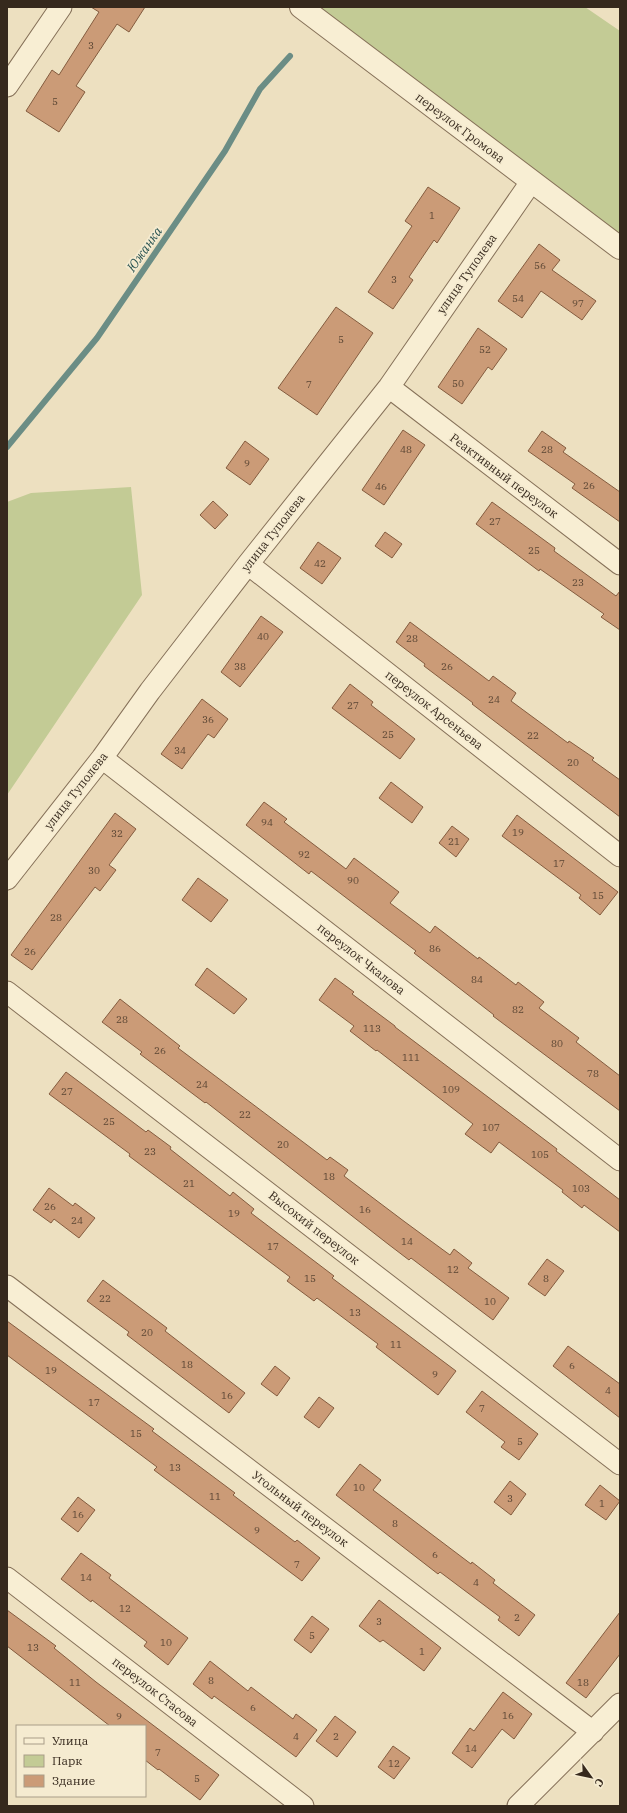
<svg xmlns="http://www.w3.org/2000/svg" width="627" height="1813" font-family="'IBM Plex Serif',serif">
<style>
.green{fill:#c3cb95}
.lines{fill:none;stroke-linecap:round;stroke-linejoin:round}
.stream{stroke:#6b8d85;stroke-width:6}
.building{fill:#cb9b77;stroke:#845c3f}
.minor-casing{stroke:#867159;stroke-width:23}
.tertiary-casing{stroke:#867159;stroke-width:24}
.minor{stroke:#f8eed3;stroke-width:21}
.tertiary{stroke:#f8eed3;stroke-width:22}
.labels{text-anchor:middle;stroke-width:3.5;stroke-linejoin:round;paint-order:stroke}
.number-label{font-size:10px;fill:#5b4634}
.street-label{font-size:12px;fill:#36291d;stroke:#f5ebd0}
.water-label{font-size:13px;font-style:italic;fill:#2c5553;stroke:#f5ebd0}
</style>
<rect width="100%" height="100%" fill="#ede0c0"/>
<path class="green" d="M318,7H585L620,31V234Z
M131,487L142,595L7,795V502L31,493Z"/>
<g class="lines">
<path class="stream" d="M7,447L97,338L225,151L260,89L290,56"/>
</g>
<path class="building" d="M91,7H145L129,32L117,24L76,86L85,92L59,132L26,111L52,70L59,75L99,12Z
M428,187L460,208L437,243L434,240L409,277L413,280L393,309L368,292L412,226L405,221Z
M539,244L560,260L552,270L596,301L582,320L541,291L522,318L498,301Z
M336,307L373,333L317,415L278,388Z
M478,328L507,349L492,370L488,367L462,404L438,387Z
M403,430L425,445L384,505L362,490Z
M542,431L566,448L563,452L620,492V522L572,488L575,484L528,451Z
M245,441L269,459L250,485L226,468Z
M213,501L228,515L215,529L200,515Z
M492,502L555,548L554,551L616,596L620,591V630L601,617L604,614L540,569L539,571L476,524Z
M385,532L402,544L392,558L375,546Z
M318,542L341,558L322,584L300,568Z
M261,616L283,632L240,687L221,672Z
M410,622L489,681L493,676L516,693L511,701L568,743L569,741L594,758L592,760L620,780V817L472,704L473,703L424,666L425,664L396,642Z
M350,684L373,702L371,705L415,739L400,759L332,708Z
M202,699L228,719L214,738L208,734L182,769L161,754Z
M391,782L423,807L412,823L379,798Z
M264,802L287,819L284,822L346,869L354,858L399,892L390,903L430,933L435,926L478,959L479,957L516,985L518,982L544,1002L539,1008L579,1038L576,1042L620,1076V1111L493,1016L494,1015L414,953L416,951L311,871L309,874L246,825Z
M115,813L136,829L109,865L116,870L100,891L95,887L32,970L11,955Z
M517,815L618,892L600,915L579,898L581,895L502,836Z
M452,826L469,839L456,857L439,843Z
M198,878L228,900L211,922L182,900Z
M207,968L247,999L234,1014L195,985Z
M335,978L354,992L352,994L395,1026V1027L557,1149L556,1151L620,1200V1232L584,1205L582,1208L562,1192L563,1190L499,1142L491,1153L465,1134L473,1124L377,1050L376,1051L350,1031L354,1026L319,1000Z
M120,999L180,1046L178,1048L327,1160L330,1157L348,1170L344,1176L405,1222L450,1255L454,1249L472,1263L468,1268L509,1298L493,1320L411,1258L409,1260L388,1244L206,1102L205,1103L140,1054L142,1052L102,1022Z
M66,1072L146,1132L148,1130L171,1147L170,1149L230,1196L233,1192L254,1209L251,1213L334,1276L332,1278L456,1371L438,1395L376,1347L378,1344L317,1298L314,1301L287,1281L290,1277L129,1156L130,1154L49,1094Z
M49,1188L73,1206L75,1203L95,1218L79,1238L54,1219L51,1223L33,1210Z
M547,1259L564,1271L545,1296L528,1284Z
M103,1280L167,1328L165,1331L245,1393L229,1413L127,1335L129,1332L87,1301Z
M7,1321L154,1429L152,1431L235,1493L233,1495L295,1542L297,1540L320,1558L302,1581L154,1470L157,1467L7,1355Z
M568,1346L620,1384V1418L553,1366Z
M275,1366L290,1378L277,1396L261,1384Z
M482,1391L538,1434L519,1460L501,1447L505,1442L466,1412Z
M319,1397L334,1408L319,1428L304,1417Z
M360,1464L381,1480L373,1490L471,1564L472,1562L495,1580L493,1583L535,1615L519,1636L498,1620L500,1617L440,1572L438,1574L336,1495Z
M510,1481L526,1494L511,1515L494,1502Z
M600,1485L620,1501L606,1520L585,1505Z
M78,1497L95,1510L78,1532L61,1519Z
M81,1553L111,1575L109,1578L188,1638L168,1665L144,1646L147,1642L92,1600L91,1602L61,1579Z
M379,1600L441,1648L424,1671L383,1640L380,1642L359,1626Z
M7,1610L56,1646L54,1648L96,1682L219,1775L200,1800L159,1769L158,1770L145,1760V1726H110L7,1646Z
M620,1612V1654L586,1698L566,1683Z
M312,1616L329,1629L311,1653L294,1640Z
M210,1661L248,1691L251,1687L293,1719L296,1714L317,1730L296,1757L214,1696L212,1699L193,1684Z
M503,1692L532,1714L514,1739L502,1729L472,1768L452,1753L470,1728L474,1731Z
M335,1716L356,1732L337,1757L316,1741Z
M393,1746L410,1758L394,1779L378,1767Z"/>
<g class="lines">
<g class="minor-casing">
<path id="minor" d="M7,86L61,7
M389,387L620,564
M248,564L620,856
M102,758L620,1160
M7,879L102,758L150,691L248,564L389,387L531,182
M7,992L620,1464
M7,1286L593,1732
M7,1578L303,1806
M518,1806L620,1704"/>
</g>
<g class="tertiary-casing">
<path id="tertiary" d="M301,7L620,248"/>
</g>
<use href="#minor" class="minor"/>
<use href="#tertiary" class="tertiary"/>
</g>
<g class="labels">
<g class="number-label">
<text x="91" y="49">3</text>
<text x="55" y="105">5</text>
<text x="432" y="219">1</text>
<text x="540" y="269">56</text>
<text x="394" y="283">3</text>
<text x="518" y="302">54</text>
<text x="578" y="307">97</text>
<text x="341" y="343">5</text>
<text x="485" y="353">52</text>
<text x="458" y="387">50</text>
<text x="309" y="388">7</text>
<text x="406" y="453">48</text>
<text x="547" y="453">28</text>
<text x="247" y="467">9</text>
<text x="589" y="489">26</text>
<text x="381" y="490">46</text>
<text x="495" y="525">27</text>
<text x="534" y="554">25</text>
<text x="320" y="567">42</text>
<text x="578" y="586">23</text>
<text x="263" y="640">40</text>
<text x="412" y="642">28</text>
<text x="240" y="670">38</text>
<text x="447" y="670">26</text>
<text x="494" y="703">24</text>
<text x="353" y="709">27</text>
<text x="208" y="723">36</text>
<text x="388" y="738">25</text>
<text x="533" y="739">22</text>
<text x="180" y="754">34</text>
<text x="573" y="766">20</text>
<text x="267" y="826">94</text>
<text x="518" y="836">19</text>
<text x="117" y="837">32</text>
<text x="454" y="845">21</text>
<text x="304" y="858">92</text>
<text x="559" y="867">17</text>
<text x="94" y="874">30</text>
<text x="353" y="884">90</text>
<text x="598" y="899">15</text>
<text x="56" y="921">28</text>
<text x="435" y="952">86</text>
<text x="30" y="955">26</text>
<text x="477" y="983">84</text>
<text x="518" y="1013">82</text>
<text x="122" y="1023">28</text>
<text x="372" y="1032">113</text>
<text x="557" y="1047">80</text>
<text x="160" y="1054">26</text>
<text x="411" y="1061">111</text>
<text x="593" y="1077">78</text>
<text x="202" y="1088">24</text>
<text x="451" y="1093">109</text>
<text x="67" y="1095">27</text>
<text x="245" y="1118">22</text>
<text x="109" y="1125">25</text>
<text x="491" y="1131">107</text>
<text x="283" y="1148">20</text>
<text x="150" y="1155">23</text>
<text x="540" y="1158">105</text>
<text x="329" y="1180">18</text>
<text x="189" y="1187">21</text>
<text x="581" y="1192">103</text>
<text x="50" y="1210">26</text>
<text x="365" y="1213">16</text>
<text x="234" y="1217">19</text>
<text x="77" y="1224">24</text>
<text x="407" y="1245">14</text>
<text x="273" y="1250">17</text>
<text x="453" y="1273">12</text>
<text x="310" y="1282">15</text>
<text x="546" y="1282">8</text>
<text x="105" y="1302">22</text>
<text x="490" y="1305">10</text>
<text x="355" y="1316">13</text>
<text x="147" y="1336">20</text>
<text x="396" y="1348">11</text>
<text x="187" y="1368">18</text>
<text x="572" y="1369">6</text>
<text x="51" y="1374">19</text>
<text x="435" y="1378">9</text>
<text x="608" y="1394">4</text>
<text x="227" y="1399">16</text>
<text x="94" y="1406">17</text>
<text x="482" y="1412">7</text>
<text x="136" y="1437">15</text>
<text x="520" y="1445">5</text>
<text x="175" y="1471">13</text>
<text x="359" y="1491">10</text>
<text x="215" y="1500">11</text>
<text x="510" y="1502">3</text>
<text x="602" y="1507">1</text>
<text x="78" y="1518">16</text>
<text x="395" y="1527">8</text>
<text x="257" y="1534">9</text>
<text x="435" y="1558">6</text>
<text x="297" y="1568">7</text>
<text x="86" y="1581">14</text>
<text x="476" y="1586">4</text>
<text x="125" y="1612">12</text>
<text x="517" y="1621">2</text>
<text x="379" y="1625">3</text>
<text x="312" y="1639">5</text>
<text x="166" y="1646">10</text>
<text x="33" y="1651">13</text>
<text x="422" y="1655">1</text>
<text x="211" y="1684">8</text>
<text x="75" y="1686">11</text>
<text x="583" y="1686">18</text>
<text x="253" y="1711">6</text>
<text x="508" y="1719">16</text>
<text x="119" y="1720">9</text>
<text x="296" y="1740">4</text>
<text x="336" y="1740">2</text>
<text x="471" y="1752">14</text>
<text x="158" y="1756">7</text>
<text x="394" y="1767">12</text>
<text x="197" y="1782">5</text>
</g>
<g class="street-label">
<text transform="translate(460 128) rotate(37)" y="4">переулок Громова</text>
<text transform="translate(467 274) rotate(-55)" y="4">улица Туполева</text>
<text transform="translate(504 476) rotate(37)" y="4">Реактивный переулок</text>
<text transform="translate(273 533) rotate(-52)" y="4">улица Туполева</text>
<text transform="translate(434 710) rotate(38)" y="4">переулок Арсеньева</text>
<text transform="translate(76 791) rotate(-52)" y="4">улица Туполева</text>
<text transform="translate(361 959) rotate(38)" y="4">переулок Чкалова</text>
<text transform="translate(314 1228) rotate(38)" y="4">Высокий переулок</text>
<text transform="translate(300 1509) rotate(37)" y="4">Угольный переулок</text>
<text transform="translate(155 1692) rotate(38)" y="4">переулок Стасова</text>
</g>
<g class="water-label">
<text transform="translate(144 249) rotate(-55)" y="5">Южанка</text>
</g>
</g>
<rect width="627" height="1813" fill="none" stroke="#36291d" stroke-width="16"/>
<rect x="16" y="1725" width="130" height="72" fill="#f5ebd0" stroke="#a99d88"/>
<rect x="24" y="1738" width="20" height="6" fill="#f8eed3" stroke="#a99d88"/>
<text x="52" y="1745" font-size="12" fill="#36291d">Улица</text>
<rect x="24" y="1755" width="20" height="12" fill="#c3cb95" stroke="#a99d88"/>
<text x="52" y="1765" font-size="12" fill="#36291d">Парк</text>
<rect x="24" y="1775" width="20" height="12" fill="#cb9b77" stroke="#a99d88"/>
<text x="52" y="1785" font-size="12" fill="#36291d">Здание</text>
<g transform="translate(591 1777) rotate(123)" stroke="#f5ebd0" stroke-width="3" paint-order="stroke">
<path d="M0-3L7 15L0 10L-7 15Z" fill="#36291d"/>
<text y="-6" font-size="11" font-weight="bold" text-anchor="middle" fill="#36291d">С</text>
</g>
</svg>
